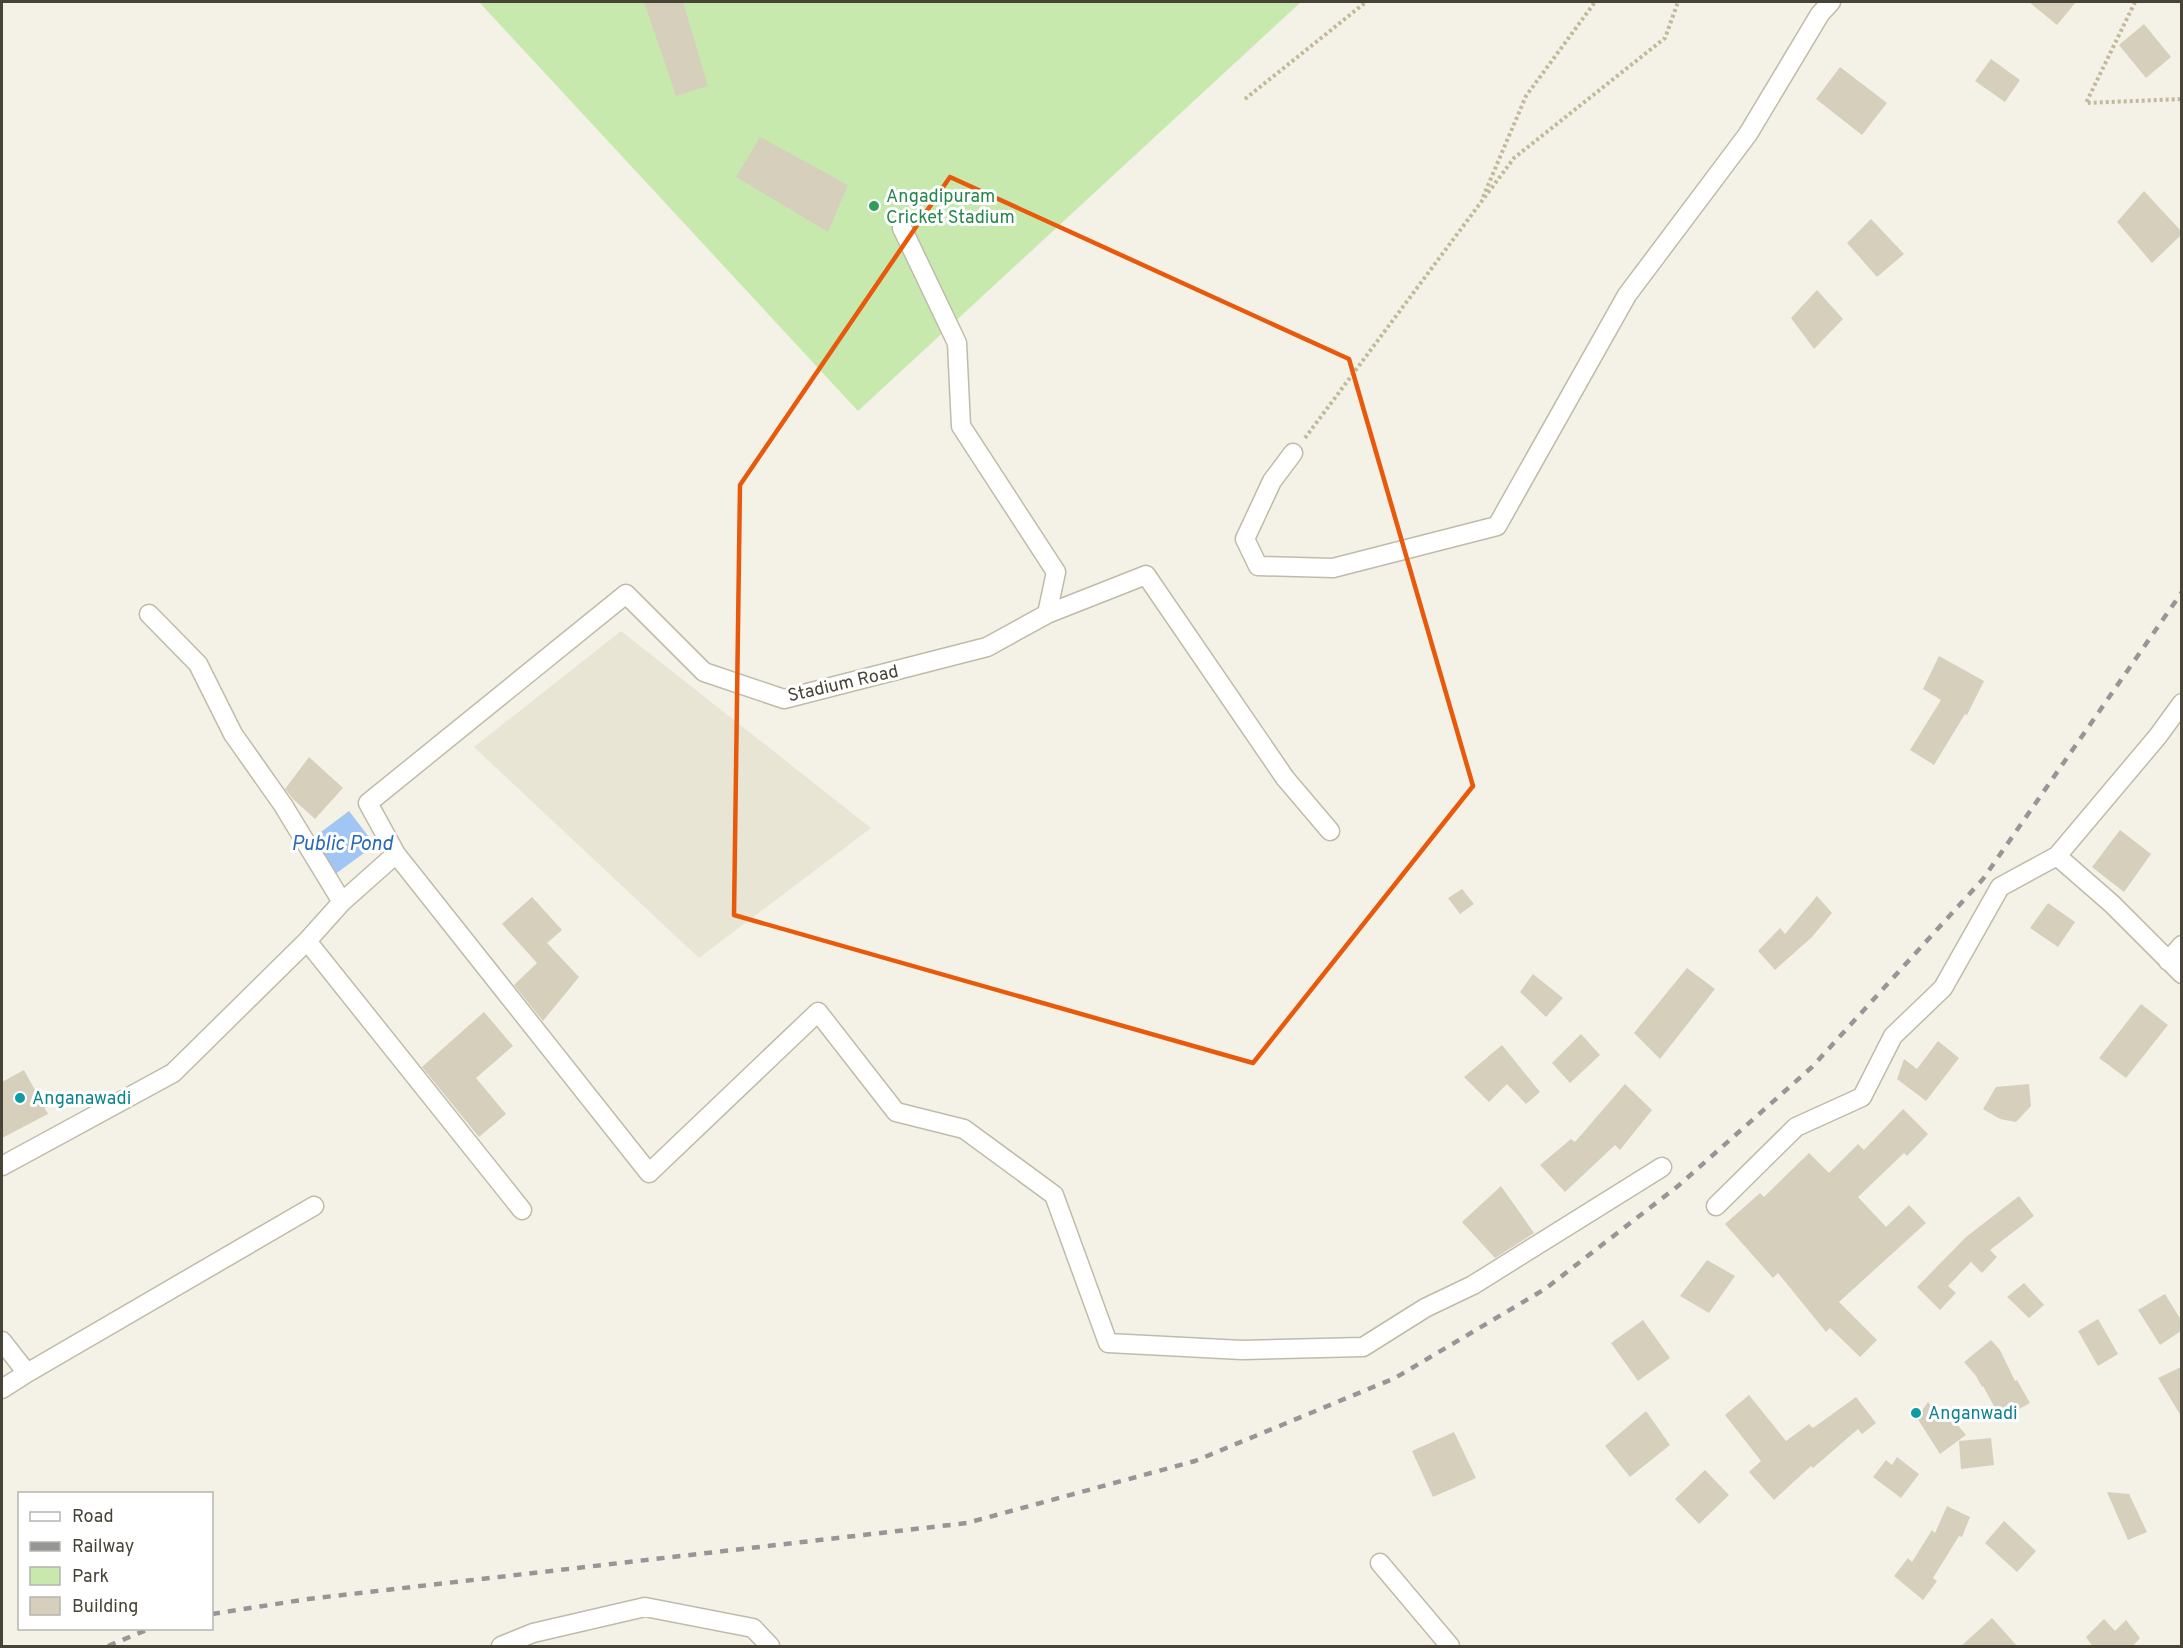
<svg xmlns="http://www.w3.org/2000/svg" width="2183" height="1648" font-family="Overpass,sans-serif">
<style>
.residential{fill:#e8e5d5}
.green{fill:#c7e9ae}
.water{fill:#a1c6f3}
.building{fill:#d6cfbc}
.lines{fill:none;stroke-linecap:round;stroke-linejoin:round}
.minor-casing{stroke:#c0bba9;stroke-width:21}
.path{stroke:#c2b99a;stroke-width:4;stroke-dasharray:3 3;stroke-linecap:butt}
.minor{stroke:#fff;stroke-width:18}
.rail{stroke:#969696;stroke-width:4.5;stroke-dasharray:8 8;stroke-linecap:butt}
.marked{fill:none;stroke:#e8590c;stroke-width:4.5;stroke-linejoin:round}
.leisure-dot{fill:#2e9e5b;stroke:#fff;stroke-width:2}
.culture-dot{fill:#0f9aa8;stroke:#fff;stroke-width:2}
.labels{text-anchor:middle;stroke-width:6;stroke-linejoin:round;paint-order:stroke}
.leisure-label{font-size:18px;fill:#27864d;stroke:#fff;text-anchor:start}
.street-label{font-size:18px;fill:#474336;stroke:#fff}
.culture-label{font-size:18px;fill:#0d838f;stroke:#fff;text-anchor:start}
.water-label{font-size:20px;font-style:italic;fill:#2b69b7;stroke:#fff}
</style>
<rect width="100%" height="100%" fill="#f4f2e7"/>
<path class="residential" d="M621,631L871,828L699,958L474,747Z"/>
<path class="green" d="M479,2H1301L858,411Z"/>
<path class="water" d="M349,811L375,845L334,875L309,841Z"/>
<path class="building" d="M644,2H683L708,86L676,96Z
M2029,2H2076L2057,25Z
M2144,24L2171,57L2146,78L2119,45Z
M1991,59L2020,80L2005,102L1975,81Z
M1840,67L1887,103L1862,135L1816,99Z
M760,137L848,185L828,232L736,177Z
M2144,191L2181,231V235L2152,263L2117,222Z
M1871,219L1904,254L1877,277L1847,243Z
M1817,290L1843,319L1814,349L1791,318Z
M1939,656L1984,681L1967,715L1965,714L1934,765L1910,750L1941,700L1923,689Z
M309,757L343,788L315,819L293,799L285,789Z
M2120,830L2151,854L2124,892L2092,867Z
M1462,889L1474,904L1460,914L1448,898Z
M1817,896L1832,913L1812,937L1775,970L1758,951L1780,928L1785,934Z
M532,897L562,930L547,943L579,977L543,1021L514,985L537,963L502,924Z
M2048,903L2075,922L2058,947L2030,928Z
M1687,968L1715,989L1660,1059L1634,1033Z
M1533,974L1563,998L1546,1017L1520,992Z
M2141,1004L2168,1025L2126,1078L2099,1058Z
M484,1012L513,1046L476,1078L506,1114L479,1137L422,1067Z
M1581,1034L1600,1055L1570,1083L1552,1063Z
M1938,1041L1959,1058L1926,1101L1897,1079L1904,1059L1917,1069Z
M1502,1045L1540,1092L1526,1104L1507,1084L1489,1102L1464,1077Z
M24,1070L48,1114L2,1138V1082Z
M1625,1084L1652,1110L1620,1150L1615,1145L1565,1192L1540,1165L1571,1139L1575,1142Z
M2029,1084L2031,1106L2016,1122L2000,1119L1983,1109L1996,1087Z
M1903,1109L1928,1134L1907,1156L1904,1153L1858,1197L1886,1227L1909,1205L1926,1223L1839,1302L1877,1340L1860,1357L1830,1328L1826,1332L1778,1273L1773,1278L1725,1224L1760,1193L1764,1197L1809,1153L1829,1173L1858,1144L1864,1150Z
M1501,1186L1534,1233L1495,1258L1462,1222Z
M2019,1196L2034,1216L1990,1250L1997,1257L1982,1273L1971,1262L1948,1286L1956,1293L1940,1310L1917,1287L1966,1237Z
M1707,1260L1735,1276L1709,1313L1680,1296Z
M2024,1283L2044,1305L2029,1318L2007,1297Z
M2165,1294L2181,1320V1331L2160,1345L2138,1310Z
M2098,1319L2118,1354L2098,1366L2078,1331Z
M1643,1320L1670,1358L1638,1381L1611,1343Z
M1991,1340L2000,1350L2015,1381L2017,1380L2030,1403L2001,1419L1983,1386L1982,1387L1976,1376L1964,1362Z
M2181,1367V1416L2158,1378Z
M1749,1395L1786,1441L1809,1424L1813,1428L1856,1397L1876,1423L1862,1434L1858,1429L1813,1468L1811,1466L1774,1500L1749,1472L1761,1461L1725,1415Z
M1928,1402L1943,1422L1951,1417L1966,1435L1940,1454L1917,1418Z
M1646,1411L1670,1445L1630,1477L1605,1446Z
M1454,1432L1476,1478L1433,1497L1412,1451Z
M1991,1438L1994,1465L1961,1469L1959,1441Z
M1897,1457L1919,1474L1901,1498L1873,1477L1886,1460L1892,1465Z
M1705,1470L1729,1495L1699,1524L1675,1499Z
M2107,1492L2129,1494L2147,1532L2128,1540Z
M1947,1506L1970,1517L1962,1537L1959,1536L1933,1578L1937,1581L1923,1600L1894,1576L1908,1558L1912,1562L1932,1530L1935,1533Z
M2004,1521L2036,1551L2017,1572L1985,1543Z
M1992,1618L2018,1647H1960Z
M2104,1619L2115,1631L2126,1620L2140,1638L2132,1647H2093L2086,1637Z"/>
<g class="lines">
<g class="minor-casing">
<path id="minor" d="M902,228L957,343L961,426L1056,572L1047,614L987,647L784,699L704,672L626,594L368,803L396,854L649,1173L818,1012L896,1112L964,1129L1054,1195L1108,1343L1242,1350L1363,1347L1425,1308L1473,1285L1662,1167
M1293,453L1272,481L1245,539L1258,566L1333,568L1497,526L1627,295L1748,134L1820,14L1831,2
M149,614L198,664L233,734L283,805L342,902
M1047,614L1146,575L1285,778L1330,831
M2057,856L2112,904L2182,974
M307,941L522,1210
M2168,961L2182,945
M2,1166L173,1073L307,941L342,902L396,854
M1716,1206L1796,1127L1862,1097L1893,1036L1943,988L2000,887L2057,856L2158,736L2182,703
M2,1341L27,1373L2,1389
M27,1373L314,1206
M1380,1563L1450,1646
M501,1646L533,1633L645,1607L753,1628L770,1646"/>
</g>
<path class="path" d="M2135,2L2086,103L2182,99
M1245,99L1366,2
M1483,197L1526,96L1595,2
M1305,438L1514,158L1665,38L1678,2"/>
<use href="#minor" class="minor"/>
<path class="rail" d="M212,1614L308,1599L967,1523L1195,1461L1395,1378L1545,1289L1678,1186L1812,1067L1983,879L2182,592
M108,1646L151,1628"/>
</g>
<path class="marked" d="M950,177L1349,359L1473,786L1253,1063L734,915L740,485Z"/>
<circle class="leisure-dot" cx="874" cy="206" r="6"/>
<g class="culture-dot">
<circle cx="20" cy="1098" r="6"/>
<circle cx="1916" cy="1413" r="6"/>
</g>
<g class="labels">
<g class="leisure-label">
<text x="886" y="202">Angadipuram<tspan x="886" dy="21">Cricket Stadium</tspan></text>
</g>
<g class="street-label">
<text transform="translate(843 683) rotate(-13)" y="6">Stadium Road</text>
</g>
<g class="culture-label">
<text x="32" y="1104">Anganawadi</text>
<text x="1928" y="1419">Anganwadi</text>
</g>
<g class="water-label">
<text x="342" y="850">Public Pond</text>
</g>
</g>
<rect width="2183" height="1648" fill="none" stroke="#474336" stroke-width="6"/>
<rect x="18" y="1492" width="195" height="138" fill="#ffffff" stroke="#b5b4af" stroke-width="1.5"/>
<rect x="30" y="1512" width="30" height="9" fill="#ffffff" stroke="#b5b4af" stroke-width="1.5"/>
<text x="72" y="1522" font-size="18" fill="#474336">Road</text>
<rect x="30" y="1542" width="30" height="9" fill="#969696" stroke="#b5b4af" stroke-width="1.5"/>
<text x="72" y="1552" font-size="18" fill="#474336">Railway</text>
<rect x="30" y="1567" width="30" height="18" fill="#c7e9ae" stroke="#b5b4af" stroke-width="1.5"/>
<text x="72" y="1582" font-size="18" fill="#474336">Park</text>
<rect x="30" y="1597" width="30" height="18" fill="#d6cfbc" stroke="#b5b4af" stroke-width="1.5"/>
<text x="72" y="1612" font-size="18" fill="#474336">Building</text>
</svg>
